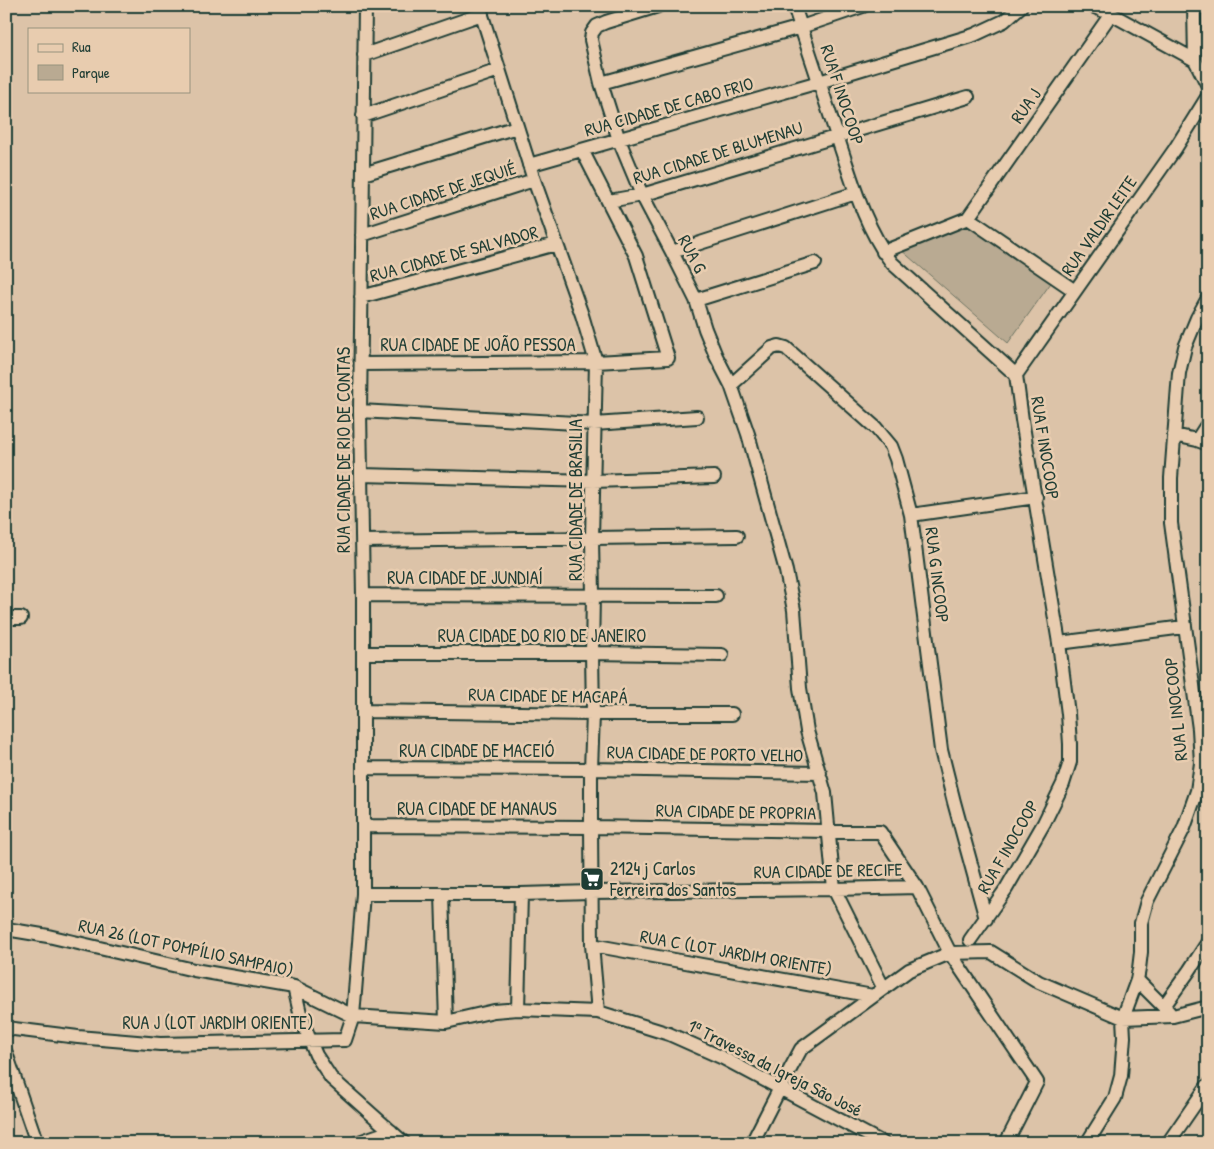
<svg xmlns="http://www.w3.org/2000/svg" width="1214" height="1149" font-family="'Patrick Hand',sans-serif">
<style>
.green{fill:#b9aa92;stroke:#6c7463}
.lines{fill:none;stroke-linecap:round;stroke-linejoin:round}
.street-casing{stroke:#1f3d34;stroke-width:16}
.street{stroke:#e8ccaf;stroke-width:12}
.labels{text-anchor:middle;stroke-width:5;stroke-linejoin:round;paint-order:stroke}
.street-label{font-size:18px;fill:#1f3d34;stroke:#e8ccaf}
.poi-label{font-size:18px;fill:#1f3d34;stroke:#e8ccaf;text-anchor:start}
</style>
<rect width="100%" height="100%" fill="#dcc3a8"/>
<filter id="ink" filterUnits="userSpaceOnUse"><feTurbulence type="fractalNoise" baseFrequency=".02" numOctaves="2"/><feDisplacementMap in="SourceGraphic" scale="10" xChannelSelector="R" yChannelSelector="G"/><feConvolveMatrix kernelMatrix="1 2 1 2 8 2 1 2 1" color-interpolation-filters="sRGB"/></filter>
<g filter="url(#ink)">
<path class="green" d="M967,220L1053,280L1008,343L900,249Z"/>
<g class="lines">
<g class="street-casing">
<path id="street" d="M479,6L534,180L582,315L596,362L592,538L593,595L592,653L593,714L591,769V827L592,945L598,1012
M658,6L606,22L597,26L592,33L591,40L601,83L619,140L642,195L672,252L696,300L705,329L716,356L731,385L748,434L786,571L794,610L800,688L807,731L825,793L834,889L882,985
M794,6C810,53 825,101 841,148C854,187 866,229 892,263L1016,375L1022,420L1059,643L1068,714L1070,744V762L1063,784L1044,823L1006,889L970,940
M1092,6L1111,14L1195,60L1208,86
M1194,6L1195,60
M364,55L482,14
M601,83L801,27L863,6
M363,116L499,70
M529,165L819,82L974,35L1004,21L1021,6
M363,174L517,127
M609,201L642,195L968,97
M968,218L1075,291
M362,235L534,180
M672,252L856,193
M883,252L968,218L1111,14
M361,297L556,244
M696,300L815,263
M361,364L596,362L668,358L636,256L582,150
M1016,375L1175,149L1208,96
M731,385L772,348L779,346L786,348L876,428L891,446L896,459L911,515L941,750L954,802L986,919
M360,411L594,424L697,417
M1174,435L1197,440L1208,444
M1197,440L1208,423
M361,475L594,481L714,477
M911,515L1036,497
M362,541L737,536
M363,595L716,596
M6,618H21
M1059,643L1184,627
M363,653H592L722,655
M363,711L593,714H732
M363,768L591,769L820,773
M363,826L591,827L880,832L917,887L950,953L1037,1082L1006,1143
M363,894H521L591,892L834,889L917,887
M442,894L446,1022
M6,929L48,936L194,970L294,987L353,1016L446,1022L494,1011L518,1009L598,1012L669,1034L723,1058L883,1143
M592,945L873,996
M1137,980L1169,1012
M294,987L300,1013L310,1041L316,1055L331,1078L404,1143
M1164,1006L1189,971L1208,942
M518,1009L521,894
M6,1028L78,1037L160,1044L345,1040L353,1016L363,894V595L360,411L365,6
M6,1053L37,1143
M356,1143L391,1131
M752,1143L780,1088L801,1049L909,970L950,953L991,952L1039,982L1123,1018L1173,1016L1208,1007
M1087,1143L1115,1098L1121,1076L1124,1037L1123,1018L1137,980L1139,969L1141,952V923L1147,901L1184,828L1197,791L1201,763L1199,729L1171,523V478L1179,373L1185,347L1197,318L1208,298
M1168,1143L1208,1085"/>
</g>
<use href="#street" class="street"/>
</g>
</g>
<defs>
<g id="supermarket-square" transform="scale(1.25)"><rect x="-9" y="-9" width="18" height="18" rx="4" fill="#1f3d34" stroke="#e8ccaf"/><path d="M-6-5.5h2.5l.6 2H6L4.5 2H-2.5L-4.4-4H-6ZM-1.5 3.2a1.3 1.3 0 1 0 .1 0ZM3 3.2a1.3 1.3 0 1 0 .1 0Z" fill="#fff"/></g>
</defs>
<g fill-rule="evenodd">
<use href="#supermarket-square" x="592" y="879"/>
</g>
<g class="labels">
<g class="street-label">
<text transform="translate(842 95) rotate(72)" y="6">RUA F INOCOOP</text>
<text transform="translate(1026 106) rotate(-55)" y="6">RUA J</text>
<text transform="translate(669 107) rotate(-16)" y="6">RUA CIDADE DE CABO FRIO</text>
<text transform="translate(718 153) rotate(-17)" y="6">RUA CIDADE DE BLUMENAU</text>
<text transform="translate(443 191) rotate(-18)" y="6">RUA CIDADE DE JEQUIÉ</text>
<text transform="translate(1099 226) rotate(-55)" y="6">RUA VALDIR LEITE</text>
<text transform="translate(454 254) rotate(-15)" y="6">RUA CIDADE DE SALVADOR</text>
<text transform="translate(692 254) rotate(62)" y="6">RUA G</text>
<text x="478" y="351">RUA CIDADE DE JOÃO PESSOA</text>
<text transform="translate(1045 448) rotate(81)" y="6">RUA F INOCOOP</text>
<text transform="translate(344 450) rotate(-90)" y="6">RUA CIDADE DE RIO DE CONTAS</text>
<text transform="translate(576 500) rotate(-90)" y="6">RUA CIDADE DE BRASILIA</text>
<text transform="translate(937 575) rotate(83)" y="6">RUA G INCOOP</text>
<text x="465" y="584">RUA CIDADE DE JUNDIAÍ</text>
<text x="542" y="642">RUA CIDADE DO RIO DE JANEIRO</text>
<text transform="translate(548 696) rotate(1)" y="6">RUA CIDADE DE MACAPÁ</text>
<text transform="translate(1176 709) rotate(-96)" y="6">RUA L INOCOOP</text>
<text x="477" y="757">RUA CIDADE DE MACEIÓ</text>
<text transform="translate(705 754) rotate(1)" y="6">RUA CIDADE DE PORTO VELHO</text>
<text x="477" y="815">RUA CIDADE DE MANAUS</text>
<text transform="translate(736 812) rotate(1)" y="6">RUA CIDADE DE PROPRIA</text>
<text transform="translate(1008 847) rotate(-60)" y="6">RUA F INOCOOP</text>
<text transform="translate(828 871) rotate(-1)" y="6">RUA CIDADE DE RECIFE</text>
<text transform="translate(186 948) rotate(12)" y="6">RUA 26 (LOT POMPÍLIO SAMPAIO)</text>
<text transform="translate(736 953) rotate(10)" y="6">RUA C (LOT JARDIM ORIENTE)</text>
<text x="218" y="1029">RUA J (LOT JARDIM ORIENTE)</text>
<text transform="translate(775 1068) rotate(27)" y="6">1ª Travessa da Igreja São José</text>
</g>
<g class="poi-label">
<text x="610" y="875">2124 j Carlos<tspan x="610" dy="21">Ferreira dos Santos</tspan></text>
</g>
</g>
<rect width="1214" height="1149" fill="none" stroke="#e8ccaf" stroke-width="25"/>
<rect x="12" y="12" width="1189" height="1124" fill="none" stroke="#1f3d34" stroke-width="2" filter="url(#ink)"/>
<rect x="28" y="28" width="162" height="65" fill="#e8ccaf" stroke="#98937e"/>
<rect x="38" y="44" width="25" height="8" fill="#e8ccaf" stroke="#98937e"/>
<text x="72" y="52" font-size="15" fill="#1f3d34">Rua</text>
<rect x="38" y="65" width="25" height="15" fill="#b9aa92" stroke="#98937e"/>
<text x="72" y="78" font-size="15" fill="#1f3d34">Parque</text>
</svg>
